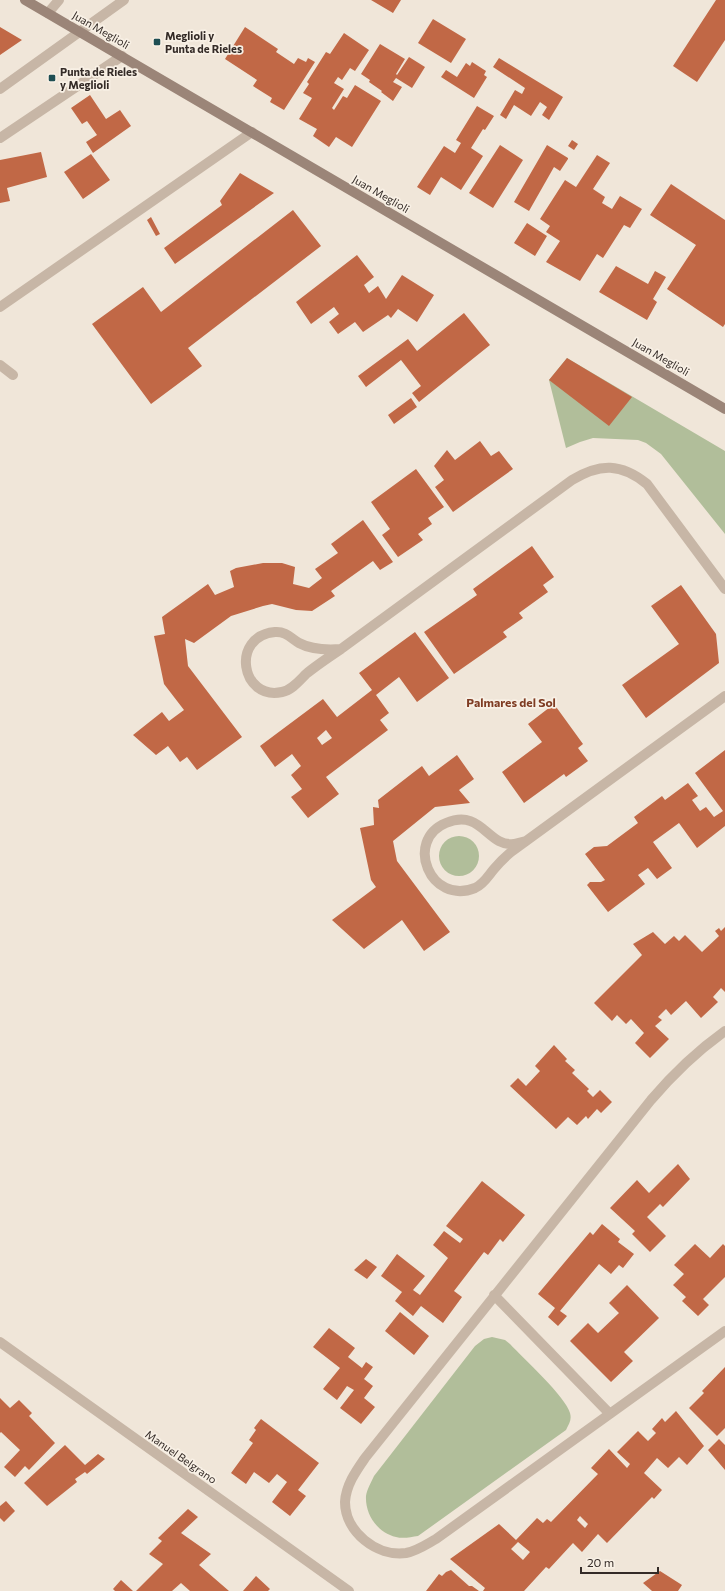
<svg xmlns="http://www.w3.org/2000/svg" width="725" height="1591" font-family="Commissioner,sans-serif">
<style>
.green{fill:#b1be9a}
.building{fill:#c16846;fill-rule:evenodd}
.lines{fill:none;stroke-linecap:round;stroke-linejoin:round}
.minor{stroke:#c7b6a6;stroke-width:10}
.tertiary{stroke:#c7b6a6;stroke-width:10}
.secondary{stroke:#9b8578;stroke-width:10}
.poi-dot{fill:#1e4e53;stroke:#f8f0e5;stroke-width:1.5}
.labels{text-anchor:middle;stroke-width:3.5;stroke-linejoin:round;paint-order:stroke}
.street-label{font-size:11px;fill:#342b27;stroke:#f8f0e5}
.poi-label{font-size:11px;font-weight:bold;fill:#342b27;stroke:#f8f0e5;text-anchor:start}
.neighbourhood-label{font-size:12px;font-weight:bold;fill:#7f3c23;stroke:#f8f0e5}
</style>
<rect width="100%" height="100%" fill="#f0e6d9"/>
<path class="green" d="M567,358L725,451V534L661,454L646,443L638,440L593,438L580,442L566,448L549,380Z
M439 856a20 20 0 1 1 40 0a20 20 0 1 1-40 0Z
M492,1337L505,1340L510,1344C523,1358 566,1397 570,1413C572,1420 569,1424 566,1430L418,1536C411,1537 403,1539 396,1537C378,1533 365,1515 366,1496C367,1489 371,1483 374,1476L475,1346L484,1339Z"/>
<path class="building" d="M371,0H401L393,13Z
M716,0H725V40L697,82L673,66Z
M433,19L466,39L451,63L418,43Z
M0,27L22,40L0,55Z
M245,27L278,49L276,52L294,64L298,58L306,62L308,58L315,62L284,110L270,102L272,98L253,86L257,80L225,59Z
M344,33L369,50L355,71L350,68L342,80L338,77L334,83L344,89L332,108L334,110L343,96L347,98L355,85L381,101L352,147L336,137L329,147L313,136L317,129L299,119L312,98L303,93L309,84L307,82L326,52L330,54Z
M380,44L405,59L396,74L397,75L409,57L425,67L412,88L396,78L393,82L402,87L393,101L381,92L382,91L369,82L370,80L361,74Z
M499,58L563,97L549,120L542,115L547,107L540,102L531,116L514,105L506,119L500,115L515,90L522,94L525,88L493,67Z
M472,62L486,71L484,75L487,77L474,98L441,77L446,70L457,77L466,63L470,66Z
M90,95L106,119L120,110L131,126L93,153L86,142L97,135L87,121L82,124L71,108Z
M477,106L494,116L485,130L483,129L471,148L483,156L461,190L441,177L430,195L417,187L444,146L455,153L461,143L456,140Z
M572,140L578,144L574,150L568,146Z
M500,145L523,160L493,208L469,193Z
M547,145L568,158V159L560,171L554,167L529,211L514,202Z
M41,152L47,177L7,188L10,201L0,203V160Z
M91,154L110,180L83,199L64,172Z
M597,155L610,163L593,189L605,197L602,203L612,209L620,196L642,209L630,228L624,225L603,258L597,254L580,281L546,262L560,241L546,232L550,226L540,219L565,180L576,187Z
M240,173L274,193L175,264L164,248L222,205L220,201Z
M671,184L725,220V324L723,327L667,289L696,245L650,215Z
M293,210L321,246L188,348L202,366L151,404L92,324L143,287L161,312Z
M151,217L160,234L156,236L147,220Z
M527,223L547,236L535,256L514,243Z
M357,255L374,277L364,285L369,293L378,286L386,299L402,275L434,295L417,322L398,309L391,318L388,315L363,332L355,322L338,334L329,322L339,314L334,307L311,324L296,302Z
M616,266L648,284L655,271L666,277L653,299L657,302L647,320L599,292Z
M464,313L490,345L419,402L412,393L421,386L401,360L366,387L358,376L408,339L417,351Z
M567,358L632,397L609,426L549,380Z
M411,398L417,407L394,424L388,415Z
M480,441L491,456L499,451L513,469L453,512L435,487L444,480L434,466L447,450L455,460Z
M416,469L444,507L428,518L432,524L418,534L423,540L398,557L382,535L390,529L371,502Z
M363,520L393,562L380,570L373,561L331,591L335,596L312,611L296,610L272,604L263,606L231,616L194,643L185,639L188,666L242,737L197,770L187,757L180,762L168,746L156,755L133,735L162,712L169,721L184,710L164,684L154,636L165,634L162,617L208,584L215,595L234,587L230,571L236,568L263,563H282L295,567L293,584L309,588L322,578L315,569L338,553L331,544Z
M532,546L554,577L543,585L548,592L519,613L523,618L503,632L507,637L454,674L424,632L477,595L473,589Z
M681,585L716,634L719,663L646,718L622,685L679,644L651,606Z
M415,632L449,678L417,702L399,677L376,695L389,713L380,720L388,730L326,777L339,794L308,818L291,797L302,789L291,775L301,766L292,754L275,767L260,746L323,699L337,717L372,690L359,673ZM326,730L332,738L322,745L317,738Z
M554,704L583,744L578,748L588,761L566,777L564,774L524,803L502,772L542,742L528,724Z
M725,750V826L697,848L679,823L653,842L672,868L657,879L648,868L638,875L645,884L608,912L587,885L590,882H601L605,880L585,854L594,847L607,846L638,823L634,817L662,796L665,800L688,783L698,796L692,800L700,811L706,807L714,817L723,811L695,773Z
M457,755L474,779L459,790L470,803L435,807L393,841L397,861L450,932L424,951L402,920L364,949L332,920L376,887L371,880L360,828L374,825L373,807L379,808L378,800L414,772L422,766L429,776Z
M725,927V992L721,988L713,997L718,1002L701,1018L686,1001L671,1015L666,1009L658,1017L662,1020L655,1026L669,1039L650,1058L635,1043L644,1033L631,1019L626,1024L617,1015L612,1021L594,1003L642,955L633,944L653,932L665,944L674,936L679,941L685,935L702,952L719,936L715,931L719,928L721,931Z
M554,1045L567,1059L565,1061L575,1070L572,1073L589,1089L587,1091L593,1097L600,1090L612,1102L601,1113L597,1109L588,1119L586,1116L577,1125L568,1117L556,1129L510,1086L518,1078L526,1086L540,1071L535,1066Z
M678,1164L690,1179L663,1207L660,1204L647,1217L666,1236L650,1252L632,1234L635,1231L610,1208L637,1180L649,1193Z
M482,1181L525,1215L503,1242L500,1239L488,1255L484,1252L454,1291L462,1297L443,1323L421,1306L413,1316L395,1301L402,1292L381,1276L397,1254L425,1276L413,1290L420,1295L448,1258L433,1245L444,1231L460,1243L463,1239L446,1226Z
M602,1224L620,1239L618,1242L634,1254L623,1268L619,1265L611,1274L599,1264L560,1311L567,1316L558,1326L548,1317L555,1308L538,1294L590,1232L593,1235Z
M695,1244L710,1258L723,1244L725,1246V1277L703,1299L709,1305L698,1316L682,1301L686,1297L673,1285L684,1274L674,1265Z
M366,1259L377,1267L367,1279L354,1270Z
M627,1285L659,1318L624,1352L633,1361L611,1382L570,1341L588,1323L598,1333L619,1313L609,1303Z
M400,1312L429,1336L414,1355L385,1331Z
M329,1328L355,1348L348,1357L362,1368L366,1362L373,1367L364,1379L373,1386L364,1398L375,1407L361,1424L340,1408L354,1390L347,1386L337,1400L323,1389L340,1368L313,1347Z
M725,1367V1428L717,1436L689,1408L704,1393L702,1391Z
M0,1398L10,1408L19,1400L32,1413L29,1416L55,1443L29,1470L25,1466L15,1477L4,1467L20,1450L1,1432L0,1433Z
M676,1411L704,1446L687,1465L679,1457L668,1468L657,1458L644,1473L662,1490L654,1499L652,1497L607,1543L598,1534L582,1552L573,1543L549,1569L546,1567L524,1591H483L485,1588L450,1559L499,1524L516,1540L537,1518L543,1523L547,1519L551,1522L598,1474L591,1468L609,1449L627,1468L630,1464L617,1452L638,1431L648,1441L656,1433L652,1429L662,1418L665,1422ZM580,1516L588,1524L585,1528L577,1520ZM518,1542L530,1552L523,1560L511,1549Z
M261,1419L319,1463L298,1490L306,1496L290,1516L272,1502L287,1482L277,1474L269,1483L254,1472L246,1484L231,1473L253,1443L249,1440L256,1430L254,1428Z
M719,1439L725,1445V1470L708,1450Z
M65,1445L85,1465L98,1454L105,1459L87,1474L85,1472L75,1479L77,1482L47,1506L24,1483Z
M6,1501L15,1511L4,1522L0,1518V1506Z
M188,1509L198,1517L181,1533L211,1554L199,1565L229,1591H190L181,1583L172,1591H136L163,1564L149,1554L162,1541L158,1538Z
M451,1570L469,1586H472L479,1591H426L439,1574L442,1576L446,1572Z
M660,1571L682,1585L678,1591H652L643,1583Z
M256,1576L270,1589L268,1591H243Z
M121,1580L133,1591H115L113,1589Z"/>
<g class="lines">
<path class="minor" d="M48,13L59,0
M0,138L122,56
M0,307L252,132
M0,365L13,375
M341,649C327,650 312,650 299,643C291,638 285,631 275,632C230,636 241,701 282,692C292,690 299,681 306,674C317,665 329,657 341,649L572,480C600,463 621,463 647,484L725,589
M526,841C522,842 518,843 514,844C487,847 482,808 446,823C404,840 430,906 475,888C484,884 488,876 494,869C499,863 505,857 511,852L725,696
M725,1031C697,1051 673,1074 651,1100L365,1458C356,1471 346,1485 345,1502C345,1532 377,1557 406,1553C417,1551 427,1544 436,1539L725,1331
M494,1295L610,1414
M0,1342L349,1591"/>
<path class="tertiary" d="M0,89L124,0"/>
<path class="secondary" d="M25,0L725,409"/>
</g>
<g class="poi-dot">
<rect x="153" y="38" width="8" height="8" rx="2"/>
<rect x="48" y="74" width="8" height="8" rx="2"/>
</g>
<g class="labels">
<g class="street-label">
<text transform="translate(101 30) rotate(30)" y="4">Juan Meglioli</text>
<text transform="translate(381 194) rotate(30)" y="4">Juan Meglioli</text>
<text transform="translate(661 357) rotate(30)" y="4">Juan Meglioli</text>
<text transform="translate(181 1457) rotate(35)" y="4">Manuel Belgrano</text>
</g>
<g class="poi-label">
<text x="165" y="40">Meglioli y<tspan x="165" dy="13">Punta de Rieles</tspan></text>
<text x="60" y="76">Punta de Rieles<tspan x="60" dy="13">y Meglioli</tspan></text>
</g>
<g class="neighbourhood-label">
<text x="511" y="707">Palmares del Sol</text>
</g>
</g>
<path d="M581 1567v6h77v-6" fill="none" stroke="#342b27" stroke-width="2"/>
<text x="587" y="1567" font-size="12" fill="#342b27" stroke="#f8f0e5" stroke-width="3" paint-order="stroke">20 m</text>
</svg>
